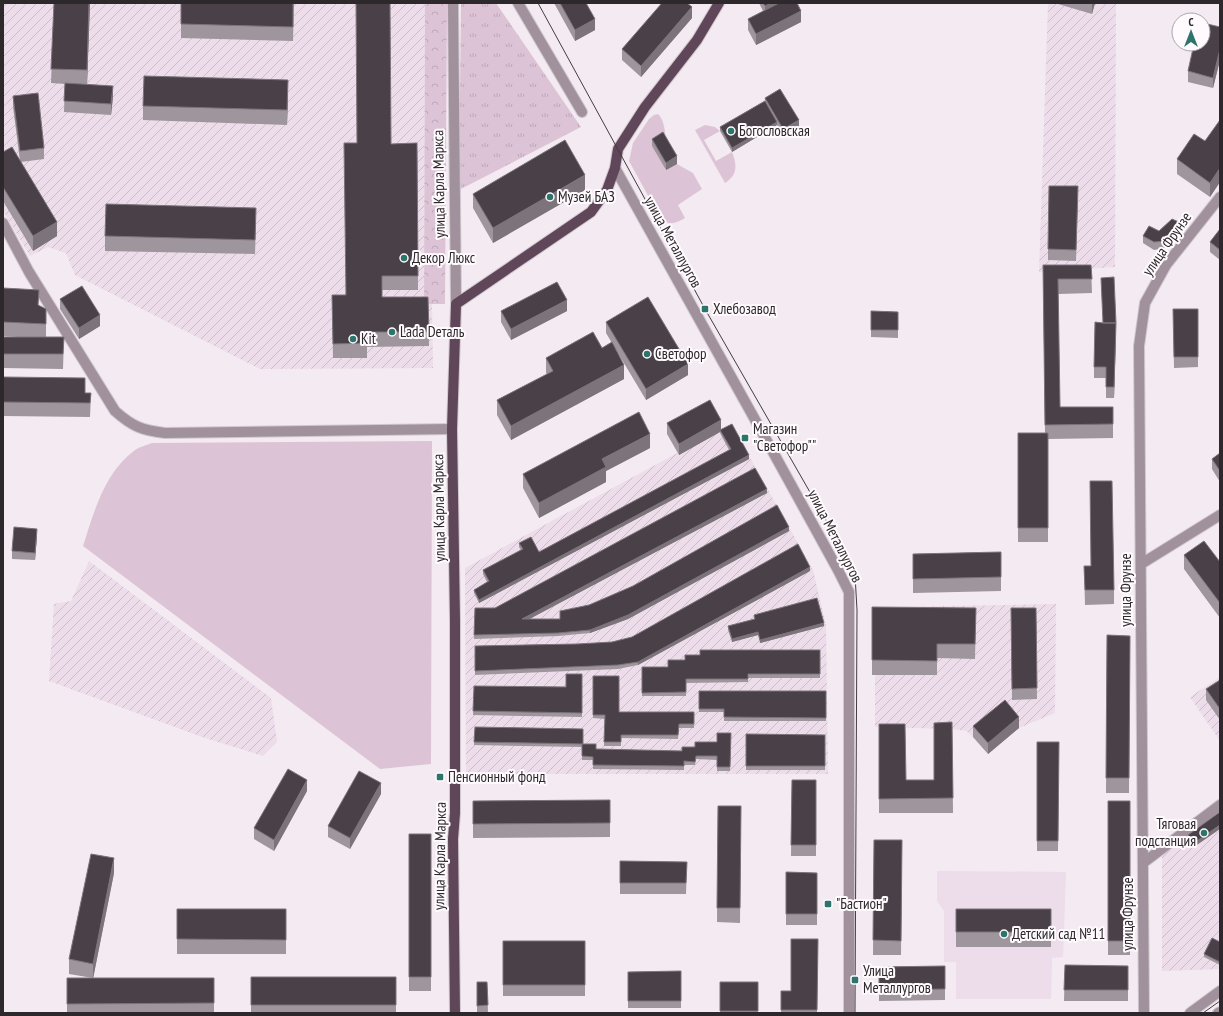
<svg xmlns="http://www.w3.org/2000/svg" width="1223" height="1016" font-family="'PT Sans Narrow',sans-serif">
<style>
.built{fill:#eddce9}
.industrial{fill:url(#industrial-furrows)}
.grass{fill:#dcc4d6}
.forest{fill:url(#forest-crowns)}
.park{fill:url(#park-tufts)}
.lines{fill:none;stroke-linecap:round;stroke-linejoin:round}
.minor-casing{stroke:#d0c7ce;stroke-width:12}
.major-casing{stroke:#d0c7ce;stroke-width:12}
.minor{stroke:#a0919c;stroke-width:10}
.major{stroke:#604659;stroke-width:10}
.tram{stroke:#423d40;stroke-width:1}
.wall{fill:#9e969c}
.shaded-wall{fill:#7c747a}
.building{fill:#494147;stroke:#7c747a}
.poi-dot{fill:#2d746c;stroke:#fefafd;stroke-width:1.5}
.labels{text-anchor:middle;stroke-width:4;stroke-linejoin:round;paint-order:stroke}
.poi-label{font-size:15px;fill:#2c282b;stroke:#fefafd;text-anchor:start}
.street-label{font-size:15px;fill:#2c282b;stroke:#fefafd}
</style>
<defs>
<pattern id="industrial-furrows" width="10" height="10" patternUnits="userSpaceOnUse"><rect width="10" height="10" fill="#eddce9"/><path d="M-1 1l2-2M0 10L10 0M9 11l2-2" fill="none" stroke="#cbbdc8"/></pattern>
<pattern id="forest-crowns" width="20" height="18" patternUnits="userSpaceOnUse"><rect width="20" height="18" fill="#dcc4d6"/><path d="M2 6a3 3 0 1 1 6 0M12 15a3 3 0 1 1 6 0" fill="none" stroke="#bda8b8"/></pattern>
<pattern id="park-tufts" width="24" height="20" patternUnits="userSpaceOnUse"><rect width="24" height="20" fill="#dcc4d6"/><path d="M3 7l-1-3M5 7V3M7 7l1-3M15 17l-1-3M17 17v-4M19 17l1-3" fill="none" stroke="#bda8b8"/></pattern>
</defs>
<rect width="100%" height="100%" fill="#f4eaf2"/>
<path class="built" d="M937,871L1066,872L1063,957L1052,958L1051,999H956V962H944V911L937,901Z"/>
<path class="industrial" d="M3,3H425L424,304H432L433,368L260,369L75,275L66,253L48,247L30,256L3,211Z
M1048,3H1116L1115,267L1039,272Z
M731,424L813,570L826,625L828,774H466L465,568Z
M89,561L271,698L277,742L263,756L205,738L49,681L54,604L71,601Z
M1056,604L1055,713L1019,728L988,754L973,737L966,731L952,729L875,727V675H872V621L887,622V607Z
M1220,677V741L1190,697Z
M1220,814V969L1162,971V855Z"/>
<path class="grass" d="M658,114C669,124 665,156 665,170L677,164L693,173L702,189L678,205L685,218C676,223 672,225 662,221L629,161L633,143L649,119L654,115Z
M705,125L715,127L720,131L704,140L716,161L732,152C737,164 738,175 725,183L695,130Z
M432,441L431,764L380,769L83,546C94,512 104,473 135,450C139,447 147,445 152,443Z"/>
<path class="forest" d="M425,3H447L445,304H424Z"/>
<path class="park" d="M461,3H496L581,127L459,190Z"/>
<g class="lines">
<g class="minor-casing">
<path id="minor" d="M453,3L456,304
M518,3L582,112
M615,168L773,452L838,570L849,592V1013
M3,223L29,272L115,411C133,427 142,430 165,433L452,429
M1141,564L1220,515
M1143,863L1220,805
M1144,1013L1139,346L1145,303L1166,265L1220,197
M1190,1013L1220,991
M1218,1013L1220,1012"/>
</g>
<g class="major-casing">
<path id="major" d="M455,1013L453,839L455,813V620L452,429L456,304L591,212L607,190L615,168L618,149L645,107L697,40L719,3"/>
</g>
<use href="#minor" class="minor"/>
<use href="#major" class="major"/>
<path class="tram" d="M538,3L705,309L850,562L855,575L857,610L855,1013
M1203,1013L1220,1001"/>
</g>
<path class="wall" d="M54,3H90L87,84L113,97L111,115L64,112L65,84L51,83Z
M181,3H294L293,41L181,38Z
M554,3H586L595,30L575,41Z
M759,3H797L801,22L756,45L748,30V19L763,11Z
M1058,3H1095L1092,14L1058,4Z
M692,18L641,77L622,60V49Z
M1220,27V60L1213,88L1188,82V71Z
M288,94L287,125L143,120V106Z
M13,96L44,148V159L21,162L57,236L33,251L3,201V152L20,161L13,107Z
M765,98L799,127L783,136L777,125L732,152L720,131V127L765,101Z
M1220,120V182L1210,197L1177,174V159L1205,141Z
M652,139L677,164L666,170L652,146Z
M417,143L418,290H382V297H428L429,346L367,347V358H333L332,295H345L391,144Z
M585,190L493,243L473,208V194Z
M1078,197L1076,261L1048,260V249Z
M256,222L255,254L105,251V236Z
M1220,229V260L1210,252V242Z
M1181,230L1165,248L1154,250L1143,243V236L1159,231Z
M1043,265H1091L1092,293L1058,294L1060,407H1113V438L1048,439V542H1018V433H1045Z
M3,288L39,306L46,324V337H64L63,369L3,368V337H17L3,336Z
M60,299L100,326L79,339L60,309Z
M1173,309H1198V367L1174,368Z
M501,311H567L511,340L501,322Z
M871,311L898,312V338L871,337Z
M606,322L688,375L646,400L606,333Z
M1116,334L1114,398H1106V378H1094V367Z
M602,348L624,379L511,440L497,415V400L547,374L546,373V358Z
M3,377L85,393H91L90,417L3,416Z
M667,423L721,429L749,459L479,603L474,593V590L487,582L483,574V570L521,550L519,547V543L539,552L729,450L720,433V432L679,455L667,434Z
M650,448L606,471V482L539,518L523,488V474Z
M1220,453V482L1212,469V459Z
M767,493L529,619H560L589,605L789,531L628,619L590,633L558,636L474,639L475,608H495Z
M37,536L35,560L12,559V551Z
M1001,552V591L913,593V554Z
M1184,555L1220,562V618L1184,569Z
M1084,566H1091L1114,590V604L1085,605Z
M810,571L638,665L618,669L475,675V646L577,644L612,642L632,637Z
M872,607L976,608L975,659L937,658V675H872Z
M1011,608H1036L1037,699L1012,700Z
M754,615L824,626L760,643L758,635L732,642L728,630V626L754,619Z
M1107,635L1130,636L1129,793H1106Z
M820,650V678H748V682L686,683V696H642V667H668L700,655Z
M582,674V717L473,715L474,686L566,687Z
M593,676L619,712H694V728H679L678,739L621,738V746H604L605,719L593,718Z
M1220,680V720L1206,700V689Z
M699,691H826V721H724V712H699Z
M952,722L953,813H879V724L906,780H934Z
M973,726L1019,728L988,754L973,737Z
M475,727L583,744L596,749L682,751L695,747L717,742L731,733L730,771H717V760L696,759L695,765H684V770L593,769V760H582V747L474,745Z
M746,734L825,735V770H746Z
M1037,742H1059L1058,851H1037Z
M792,780H816V856H791Z
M307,791L274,851L254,839V828Z
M381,794L350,849L328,837V826Z
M610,800V837L473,838V801Z
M1108,801H1130V955H1108Z
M718,806H741L740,923L717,922Z
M1220,812L1194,847L1188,838V835Z
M409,834H431V991H409Z
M874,840H902L901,955H873Z
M620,861L687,862L686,894H620Z
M786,872L817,873V925H786Z
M114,873L93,978H214V1013H67V978H93L69,974V959Z
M177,909H286V954H177Z
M956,909H1051V947H956Z
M818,939L817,1013H781V991H791Z
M503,941H585V996H503Z
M1220,942V965L1204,957V954Z
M1065,965L1128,966V1001H1064Z
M945,966V1000L879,1001V967Z
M681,971V1008H628V972Z
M251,977H396V1013H251Z
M477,982H487L488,1013H477Z
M720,982H758V1013H720Z"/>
<path class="shaded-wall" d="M89,3H90L87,85V70Z
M771,3H785L765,14V6Z
M1092,3H1095L1092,14Z
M692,7V18L641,77V66Z
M801,11V22L756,45V34Z
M595,19V30L575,41V30Z
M1220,49V60L1213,88V78Z
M288,80V94L287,125V110Z
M113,86V97L111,115V104Z
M799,120V127L783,136V129Z
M777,122V125L732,152V148Z
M677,156V164L666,170V163Z
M1220,168V182L1210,197V183Z
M585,175V190L493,243V228Z
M57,222V236L33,251V236Z
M1181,223V230L1165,248V241Z
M567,300V311L511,340V329Z
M100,315V326L79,339V328Z
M1116,323V334L1114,398V387Z
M688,364V375L646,400V389Z
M624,365V379L511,440V426Z
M721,420V431L720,430V432L679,455V444Z
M650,434V448L606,471V482L539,518V503L602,459Z
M749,455V459L479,603V600Z
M767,489V493L522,623V619Z
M789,527V531L628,619L590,633V630Z
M37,529V536L35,560V553Z
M810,567V571L638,665V662Z
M824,623V626L760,643V640Z
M758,632V635L732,642V639Z
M1019,717V728L988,754V743Z
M307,780V791L274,851V840Z
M381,783V794L350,849V838Z
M1220,825V829L1194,847V843Z
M114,858V873L93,979V964Z"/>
<path class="building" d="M54,3H89L87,70L51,69Z
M181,3H293V27L181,24Z
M356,3H390L391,144L417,143L418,276H382V297H428L429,332H367V343L333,344L332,295H346L344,143H357Z
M560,3H586L595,19L575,30Z
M662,3H687L692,7L641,66L622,49Z
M763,3H771L765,6Z
M779,3H797L801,11L756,34L748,19Z
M1203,23L1220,27V49L1213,78L1188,71L1194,44H1203Z
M144,76L288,80L287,110L143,106Z
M65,83L113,86L111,104L64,101Z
M780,89L799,120L783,129L765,98Z
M38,93L44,148L20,151L13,96Z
M765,101L777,122L732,148L720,127Z
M1220,120V168L1210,183L1177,159L1194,134L1205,141Z
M663,132L677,156L666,163L652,139Z
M565,140L585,175L493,228L473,194Z
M12,147L57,222L33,236L3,187V152Z
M1049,186H1078L1076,250L1048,249Z
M106,204L256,208L255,240L105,236Z
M1172,219L1181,223L1165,241L1154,242L1143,236L1149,226L1159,231Z
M1220,229V250L1210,242Z
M1043,265H1091L1092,279H1058L1060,407H1113V424L1045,425Z
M1114,277L1116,323H1103L1101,278Z
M557,282L567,300L511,329L501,311Z
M82,286L100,315L79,328L60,299Z
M3,288L39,290L38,305L46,309V324L3,322Z
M648,297L688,364L646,389L606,322Z
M1173,309H1198V357H1174Z
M871,311L898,312V330H871Z
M1095,322L1103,323H1116L1114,387H1106V367H1094Z
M593,332L602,348L612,342L624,365L511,426L497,400L553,371L546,358Z
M3,337H64L63,354H3Z
M3,377L85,378V393H91L90,403L3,402Z
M710,400L721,420L679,444L667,423Z
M639,412L650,434L602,459L606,467L539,503L523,474Z
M732,424L749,455L479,600L474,590L489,581L483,570L523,549L519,543L531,537L539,552L731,449L720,430Z
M1018,433H1048V528H1018Z
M1220,453V471L1212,459Z
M755,468L767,489L522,619H560V611L589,605L633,586L777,505L789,527L628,615L590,630L558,633L474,635L475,608H495Z
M1090,481H1112L1114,590H1085L1084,566H1091Z
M14,527L37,529L35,553L12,551Z
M1204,541L1220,562V603L1184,555Z
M798,544L810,567L638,662L618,665L475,671V646L577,644L612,642L632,637Z
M1001,552V577L913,579V554Z
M817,598L824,623L760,640L758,632L732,639L728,626L755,619L754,615Z
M872,607L976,608L975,644H937V661L872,660Z
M1011,608H1036L1037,688L1012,689Z
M1107,635L1130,636L1129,778H1106Z
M700,650H820V674H748V679H686V692L642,693V667H668V660H685V655H700Z
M566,674H582V713L473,711L474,686L566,687Z
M593,676H619V712H694V724H679L678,735H621V742H604L605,715H593Z
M1220,680V709L1206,689Z
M699,691H826V718L724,717V709H699Z
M1005,700L1019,717L988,743L973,726Z
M952,722L953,798L879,799V724H905L906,780H934V723Z
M475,727L583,729V744L474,742Z
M717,733H731L730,767H717V756H696L695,762L684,761V766L593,765V757L582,756V744H596V749L682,751V747H695V742H717Z
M746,734L825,735V766H746Z
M1037,742H1059L1058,841H1037Z
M288,769L307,780L274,840L254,828Z
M359,771L381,783L350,838L328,826Z
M792,780H816V845H791Z
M610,800V823L473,824V801Z
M1108,801H1130V941H1108Z
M718,806H741L740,908H717Z
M1220,812V825L1194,843L1188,835Z
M409,834H431V977H409Z
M874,840H902L901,941L873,940Z
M91,854L114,858L93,964L69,959Z
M620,861L687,862L686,883H620Z
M786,872L817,873V914H786Z
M177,909H286V940L177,939Z
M956,909H1051V932H956Z
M1212,938L1220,942V962L1204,954Z
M791,939H818L817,1010H781V991H791Z
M503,941H585V985H503Z
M1065,965L1128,966V990H1064Z
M945,966V989L879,990V967Z
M681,971V1001H628V972Z
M251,977H396V1005H251Z
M67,978H214V1003L67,1004Z
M477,982H487L488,1005L477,1006Z
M720,982H758V1011H720Z"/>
<g class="poi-dot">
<circle cx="731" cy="131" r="4"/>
<circle cx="550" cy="197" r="4"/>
<circle cx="404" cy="258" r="4"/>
<rect x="701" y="305" width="8" height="8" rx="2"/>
<circle cx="392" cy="332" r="4"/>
<circle cx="353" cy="339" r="4"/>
<circle cx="647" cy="354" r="4"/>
<rect x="741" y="434" width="8" height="8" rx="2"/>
<rect x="436" y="773" width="8" height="8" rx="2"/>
<circle cx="1204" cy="833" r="4"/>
<rect x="824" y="900" width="8" height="8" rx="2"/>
<circle cx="1004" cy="934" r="4"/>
<rect x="851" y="976" width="8" height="8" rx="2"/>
</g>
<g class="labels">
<g class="poi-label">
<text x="739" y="136">Богословская</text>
<text x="558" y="202">Музей БАЗ</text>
<text x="412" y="263">Декор Люкс</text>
<text x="713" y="314">Хлебозавод</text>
<text x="400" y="337">Lada Dеталь</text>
<text x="361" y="344">Kit</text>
<text x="655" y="359">Светофор</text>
<text x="753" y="434">Магазин<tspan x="753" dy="17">"Светофор""</tspan></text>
<text x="448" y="782">Пенсионный фонд</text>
<text x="1196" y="829" text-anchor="end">Тяговая<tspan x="1196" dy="17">подстанция</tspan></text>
<text x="836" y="909">"Бастион"</text>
<text x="1012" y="939">Детский сад №11</text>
<text x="863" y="976">Улица<tspan x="863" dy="17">Металлургов</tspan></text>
</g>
<g class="street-label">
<text transform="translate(439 184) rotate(-91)" y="5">улица Карла Маркса</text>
<text transform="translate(673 242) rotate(61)" y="5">улица Металлургов</text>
<text transform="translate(1167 244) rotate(-55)" y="5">улица Фрунзе</text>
<text transform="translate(439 508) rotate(-91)" y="5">улица Карла Маркса</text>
<text transform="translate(835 536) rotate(63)" y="5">улица Металлургов</text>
<text transform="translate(1126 590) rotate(-90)" y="5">улица Фрунзе</text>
<text transform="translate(440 856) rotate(-89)" y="5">улица Карла Маркса</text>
<text transform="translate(1128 914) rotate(-90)" y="5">улица Фрунзе</text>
</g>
</g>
<rect width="1223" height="1016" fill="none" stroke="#2c282b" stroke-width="8"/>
<g transform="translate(1191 32)"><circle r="19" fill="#fefafd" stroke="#aaa6a9"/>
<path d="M0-3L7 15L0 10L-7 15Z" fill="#2d746c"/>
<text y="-6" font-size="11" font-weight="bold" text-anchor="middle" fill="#2c282b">С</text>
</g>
</svg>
